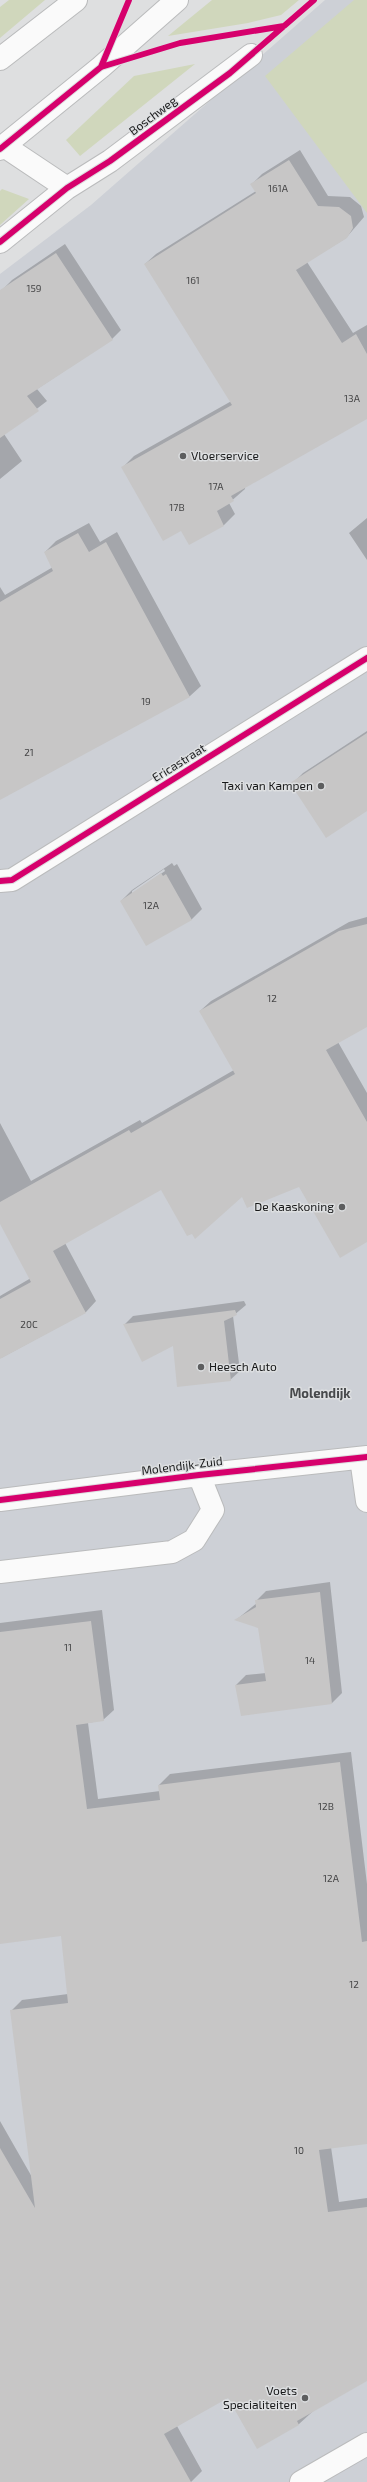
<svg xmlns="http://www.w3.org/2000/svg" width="367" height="2482" font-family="'Exo 2',sans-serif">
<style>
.built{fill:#cdd0d6}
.green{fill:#d0d7bc}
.shadow{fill:#0003;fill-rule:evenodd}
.building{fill:#c7c6c6}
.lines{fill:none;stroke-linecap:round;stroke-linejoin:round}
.street-casing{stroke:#babbbc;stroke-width:24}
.secondary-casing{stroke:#babbbc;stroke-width:24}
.street{stroke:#fafafa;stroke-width:22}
.secondary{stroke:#fafafa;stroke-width:22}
.cycleway-casing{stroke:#dddfe1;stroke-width:8}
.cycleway{stroke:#d6006c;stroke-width:6}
.poi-dot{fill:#5d5e5f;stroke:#dddfe1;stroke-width:1.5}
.labels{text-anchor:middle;stroke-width:3;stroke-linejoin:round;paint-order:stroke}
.number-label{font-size:10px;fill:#464647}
.street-label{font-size:12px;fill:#18191a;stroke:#dddfe1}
.poi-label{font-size:12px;fill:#18191a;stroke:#dddfe1;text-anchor:end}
.neighbourhood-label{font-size:13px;font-weight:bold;fill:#484a4c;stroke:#dddfe1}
</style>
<rect width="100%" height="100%" fill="#dedfe0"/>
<path class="built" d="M325,0H367V2482H0V274L91,205Z"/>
<path class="green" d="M9,0H45L0,38V7Z
M212,0H299L281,15L248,23L168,36Z
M354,0H367V213L265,76Z
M195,64L80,156L66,140L134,76Z
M2,189L29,199L0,225V191Z"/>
<path class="shadow" d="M300,150L328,196L350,197L361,206L364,217L346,238L307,262L353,333L367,325V418L145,264L156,254L256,191L252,184L262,174Z
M65,244L121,330L112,339L37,389L47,401L4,434L22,461L0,479V355L3,289L12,280Z
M251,390L245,489L229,503L235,514L224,525L189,543L182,529L123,467L134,456Z
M367,518V560L349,533Z
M89,523L100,542L117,532L201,686L190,696L0,799V587L5,595L53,567L45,552L56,541Z
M367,731V809L292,784L303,773Z
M172,863L174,866L177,864L202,909L191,920L121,901L132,890ZM164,869L165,871L132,894V891Z
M367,917V1026L338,1042L367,1093V1241L300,1186L242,1196L161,1189L65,1243L96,1301L86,1312L1,1358L0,1296L31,1278L0,1222V1123L31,1181L140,1120L142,1123L234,1070L200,1011L211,1001L349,922Z
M244,1301L246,1305L233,1316L240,1371L230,1380L174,1345L124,1325L133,1316Z
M330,1582L342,1693L332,1703L242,1715L236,1685L246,1675L266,1673L259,1627L236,1620L257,1603L256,1601L266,1591Z
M102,1610L114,1710L103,1720L88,1723L98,1799L160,1791L159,1785L170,1774L351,1752L367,1884V2143L331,2147L339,2202L367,2198V2362L299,2424L258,2447L229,2396L177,2426L202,2471L191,2482H0V2121L32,2177L11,2011L22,2000L68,1994L62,1935L0,1943V1623Z"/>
<path class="building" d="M289,160L318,206L339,207L351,216L353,228L347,238L296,270L342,343L356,334L367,354V419L231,496L234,501L217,511L224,526L189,545L181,531L163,541L121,467L232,405L144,264L256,193L250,184Z
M56,253L113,340L27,396L39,411L0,438V290Z
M78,533L89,552L106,542L190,697L0,800V602L53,571L44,552Z
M367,733V811L326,838L290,783Z
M161,873L163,876L166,874L192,920L146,946L120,901Z
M367,924V1027L326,1050L367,1122V1242L340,1258L299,1187L247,1208L242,1197L195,1239L192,1234L187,1236L161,1190L53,1251L86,1313L0,1359V1299L31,1282L0,1224V1202L129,1130L131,1133L235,1074L199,1011L339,931Z
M235,1310L237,1315L224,1321L231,1381L177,1387L173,1346L142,1362L123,1324Z
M320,1592L332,1704L241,1716L235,1685L266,1681L258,1628L234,1620L256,1607L255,1600Z
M91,1621L104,1721L76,1725L87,1809L160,1800L158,1785L340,1762L362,1942L367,1941V2144L319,2150L328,2212L367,2207V2381L297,2421L299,2425L257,2449L228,2398L164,2434L191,2482H0V2148L35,2208L10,2010L68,2003L61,1936L0,1944V1632Z"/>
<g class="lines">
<g class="street-casing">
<path id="street" d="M0,59L76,0
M4,146L67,188
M0,242L67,188L110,161L251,55
M0,881L12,880L367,658
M361,1458L367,1501
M0,1500L199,1475L367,1457
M0,1572L172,1552L194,1540L213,1510L199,1475
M301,2482L367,2444"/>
</g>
<g class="secondary-casing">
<path id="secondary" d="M0,149L101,67L177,0"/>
</g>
<use href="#street" class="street"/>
<use href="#secondary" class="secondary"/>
<g class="cycleway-casing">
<path id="cycleway" d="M101,67L129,0
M0,149L101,67L180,43L284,26
M0,242L67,188L110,161L230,73L314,0
M0,881L12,880L367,658
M0,1500L199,1475L367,1457"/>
</g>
<use href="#cycleway" class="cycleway"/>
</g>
<g class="poi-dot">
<circle cx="183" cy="456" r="4"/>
<circle cx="321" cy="786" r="4"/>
<circle cx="342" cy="1207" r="4"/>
<circle cx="201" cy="1367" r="4"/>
<circle cx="305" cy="2398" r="4"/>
</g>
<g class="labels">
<g class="number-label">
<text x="278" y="192">161A</text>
<text x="193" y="284">161</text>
<text x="34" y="292">159</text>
<text x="352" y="402">13A</text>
<text x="216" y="490">17A</text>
<text x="177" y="511">17B</text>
<text x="146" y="705">19</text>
<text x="29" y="756">21</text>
<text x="151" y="909">12A</text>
<text x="272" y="1002">12</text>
<text x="29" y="1328">20C</text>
<text x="68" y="1651">11</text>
<text x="310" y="1664">14</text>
<text x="326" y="1810">12B</text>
<text x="331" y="1882">12A</text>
<text x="354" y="1988">12</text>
<text x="299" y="2154">10</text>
</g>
<g class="street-label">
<text transform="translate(153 116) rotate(-37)" y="4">Boschweg</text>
<text transform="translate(179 763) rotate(-32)" y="4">Ericastraat</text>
<text transform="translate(182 1466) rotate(-7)" y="4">Molendijk-Zuid</text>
</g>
<g class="poi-label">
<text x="191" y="460" text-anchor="start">Vloerservice</text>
<text x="313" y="790">Taxi van Kampen</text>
<text x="334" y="1211">De Kaaskoning</text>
<text x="209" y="1371" text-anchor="start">Heesch Auto</text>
<text x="297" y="2395">Voets<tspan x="297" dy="14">Specialiteiten</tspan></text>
</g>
<g class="neighbourhood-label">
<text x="320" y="1398">Molendijk</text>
</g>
</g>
</svg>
